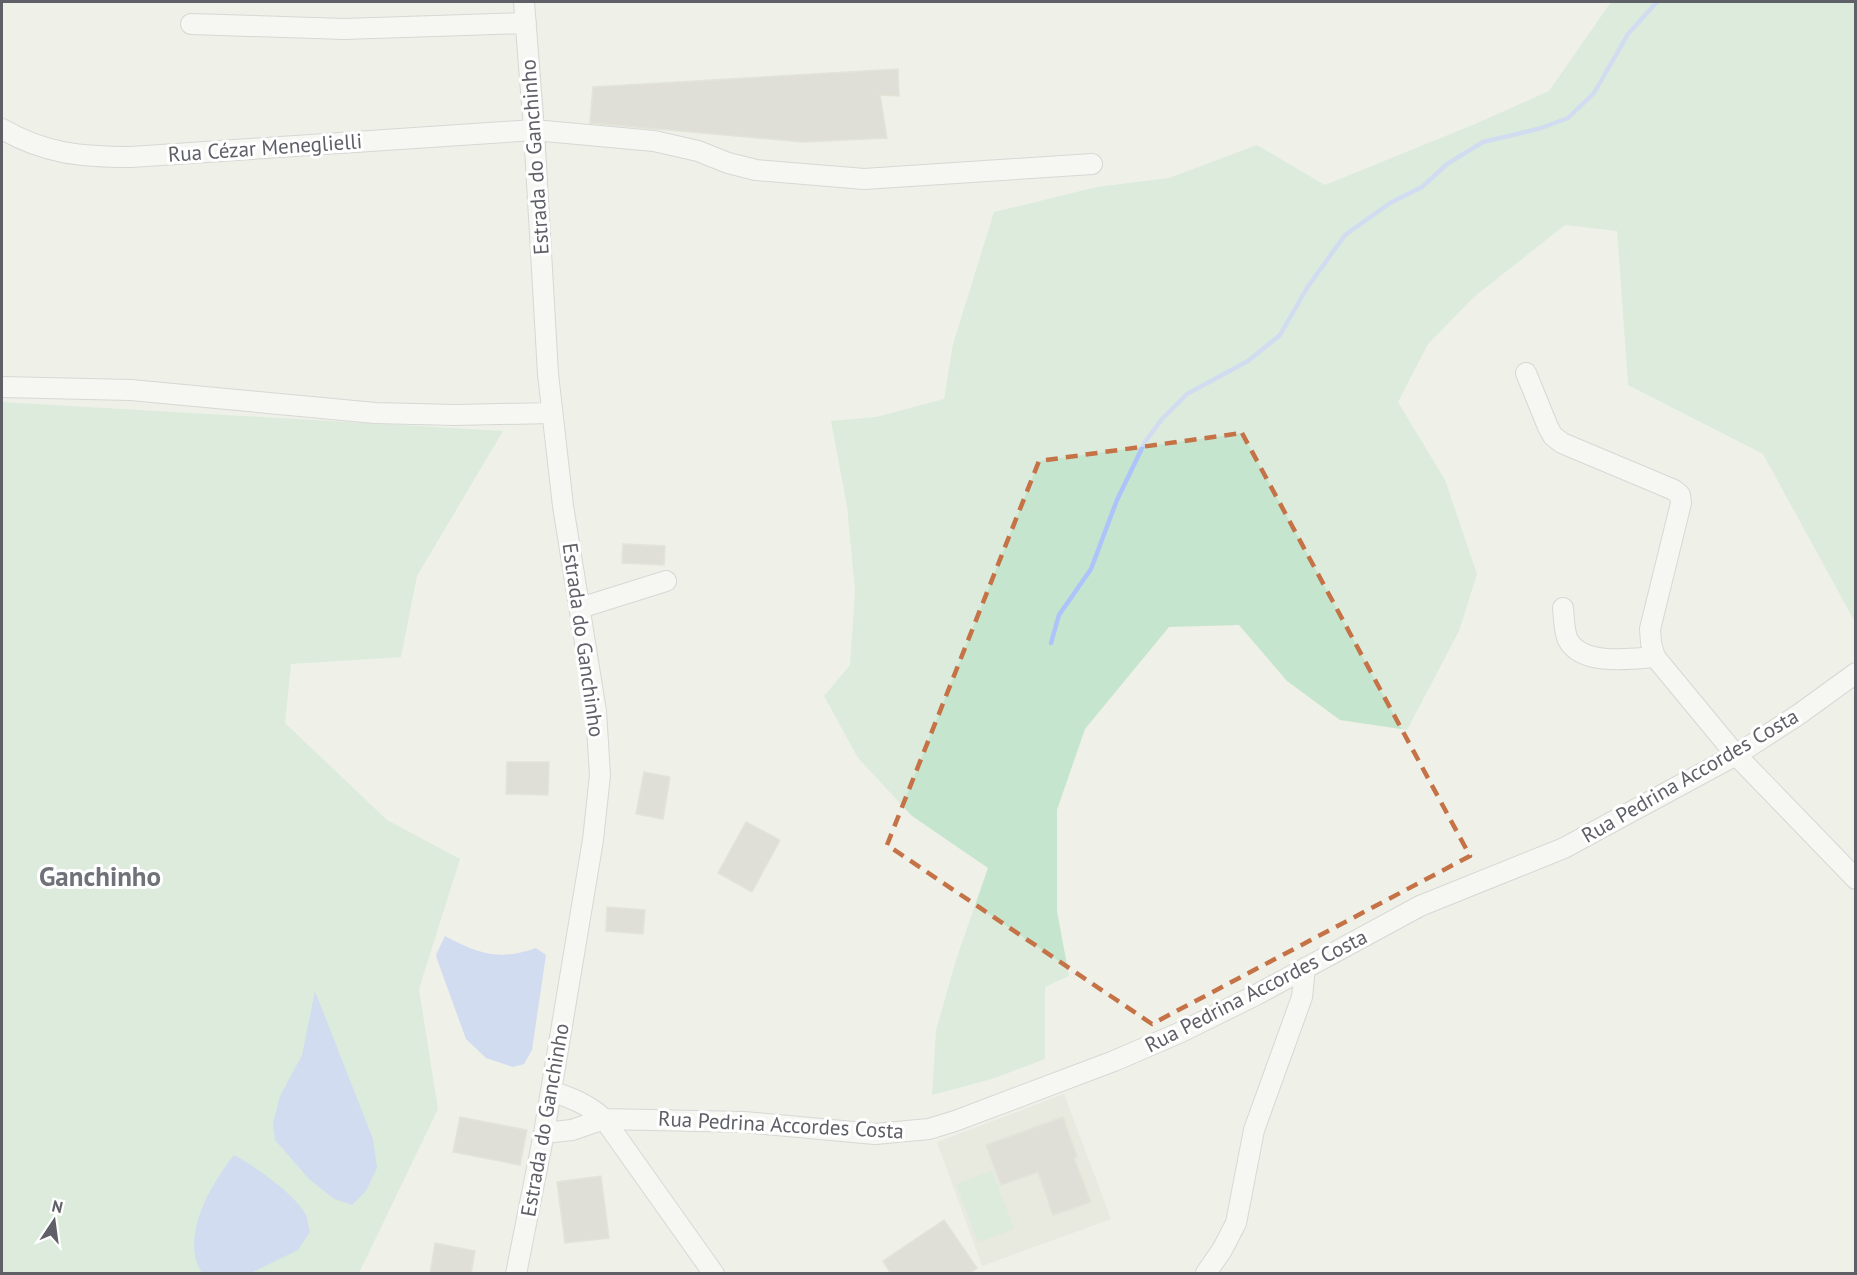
<svg xmlns="http://www.w3.org/2000/svg" width="1857" height="1275" font-family="'PT Sans',sans-serif">
<style>
.education{fill:#dfe0d6}
.green{fill:#c6e5ce}
.water{fill:#adc4fa}
.lines{fill:none;stroke-linecap:round;stroke-linejoin:round}
.stream{stroke:#adc4fa;stroke-width:4.5}
.building{fill:#cccbc4;stroke:#d4d4c6;stroke-width:1.5}
.minor-casing{stroke:#b9bac0;stroke-width:22}
.minor{stroke:#fff;stroke-width:20}
.marked{fill:none;stroke:#c57246;stroke-width:4.5;stroke-dasharray:12 8;stroke-linejoin:round}
.labels{text-anchor:middle;stroke-width:6;stroke-linejoin:round;paint-order:stroke}
.street-label{font-size:21px;fill:#5f6067;stroke:#fff}
.district-label{font-size:27px;font-weight:bold;fill:#707279;stroke:#fff}
</style>
<rect width="100%" height="100%" fill="#eff0e8"/>
<path class="education" d="M1064,1094L1111,1219L982,1266L937,1142Z"/>
<path class="green" d="M1611,2H1855V622L1763,454L1628,385L1617,231L1565,225L1474,297L1428,344L1398,402L1445,480L1477,574L1459,631L1407,730L1340,720L1287,681L1239,625L1169,627L1085,729L1057,810V911L1069,976L1045,987V1059L992,1079L932,1095L936,1030L956,960L988,868L912,816L858,758L824,696L850,665L855,591L847,506L831,421L876,417L944,399L953,344L994,212L1097,187L1169,178L1257,145L1325,185L1475,124L1549,91Z
M2,402L503,431L417,576L401,657L291,664L285,723L387,820L460,859L419,989L438,1109L359,1273H2Z
M992,1171L1014,1229L978,1242L956,1184Z"/>
<path class="water" d="M445,936C478,954 500,961 536,948L546,955L532,1050L524,1064L513,1067L486,1058L466,1039L438,962L436,955Z
M315,991L373,1139L377,1168L366,1191L352,1205L334,1199L309,1179L275,1140L273,1123L280,1096L302,1055Z
M234,1155C256,1167 292,1192 305,1213C308,1218 308,1226 310,1232L298,1250L251,1273H202C179,1239 211,1183 234,1155Z"/>
<g class="lines">
<path class="stream" d="M1051,643L1059,615L1091,569L1117,500L1145,442L1162,419L1187,394L1248,361L1280,335L1307,288L1345,235L1390,203L1422,187L1447,164L1483,142L1538,129L1568,118L1594,93L1628,34L1657,2"/>
</g>
<path class="building" d="M898,69L899,96L880,95L887,138L803,142L590,123L593,87Z
M623,544L665,546L664,565L622,563Z
M507,762H549L548,795L506,794Z
M644,772L670,777L663,819L636,814Z
M746,822L780,840L752,892L718,873Z
M607,907L645,910L643,934L606,931Z
M460,1117L527,1130L520,1165L453,1152Z
M1063,1117L1077,1157L1074,1158L1091,1202L1053,1215L1038,1172L1001,1185L986,1145Z
M601,1176L609,1238L565,1243L557,1182Z
M944,1220L977,1268L969,1274H891L883,1261Z
M435,1243L475,1251L471,1274H430Z"/>
<g class="lines">
<g class="minor-casing">
<path id="minor" d="M191,24L344,29L526,23
M2,129C45,154 82,157 131,157L534,130L654,141L698,151L728,163L756,170L864,179L1092,164
M1526,373L1548,427L1553,436L1562,443L1674,490L1680,495L1681,503L1650,629L1651,643L1655,657L1736,755L1856,879
M2,387L131,390L375,413L455,415L552,413
M580,608L666,581
M1563,608C1564,618 1564,632 1568,640C1582,666 1631,659 1655,657
M551,1091C571,1098 588,1104 604,1119L714,1274
M544,1133L572,1130L604,1119L744,1122L875,1134L929,1129L955,1121L1114,1061L1179,1033L1256,995L1420,906L1564,848L1736,755L1798,715L1856,673
M1206,1273L1222,1250L1236,1223L1254,1130L1302,997L1305,968
M516,1274L544,1133L593,840L600,775L596,711L563,506L548,374L534,130L524,2"/>
</g>
<use href="#minor" class="minor"/>
</g>
<path d="M0 0H1857V1275H0ZM1242,433L1470,856L1152,1024L887,845L1039,461Z" fill="#eff0e8" fill-opacity=".55" fill-rule="evenodd"/>
<path class="marked" d="M1242,433L1470,856L1152,1024L887,845L1039,461Z"/>
<g class="labels">
<g class="street-label">
<text transform="translate(265 148) rotate(-4)" y="7">Rua Cézar Meneglielli</text>
<text transform="translate(535 157) rotate(-94)" y="7">Estrada do Ganchinho</text>
<text transform="translate(583 640) rotate(82)" y="7">Estrada do Ganchinho</text>
<text transform="translate(1690 776) rotate(-30)" y="7">Rua Pedrina Accordes Costa</text>
<text transform="translate(1256 991) rotate(-27)" y="7">Rua Pedrina Accordes Costa</text>
<text transform="translate(545 1120) rotate(-80)" y="7">Estrada do Ganchinho</text>
<text transform="translate(781 1125) rotate(3)" y="7">Rua Pedrina Accordes Costa</text>
</g>
<g class="district-label">
<text x="100" y="886">Ganchinho</text>
</g>
</g>
<rect width="1857" height="1275" fill="none" stroke="#5f6067" stroke-width="6"/>
<g transform="translate(54 1221) rotate(13)" stroke="#ffffff" stroke-width="4.5" paint-order="stroke">
<path d="M0-4.5L10 22L0 15L-10 22Z" fill="#5f6067"/>
<text y="-9" font-size="16" font-weight="bold" text-anchor="middle" fill="#5f6067">N</text>
</g>
</svg>
